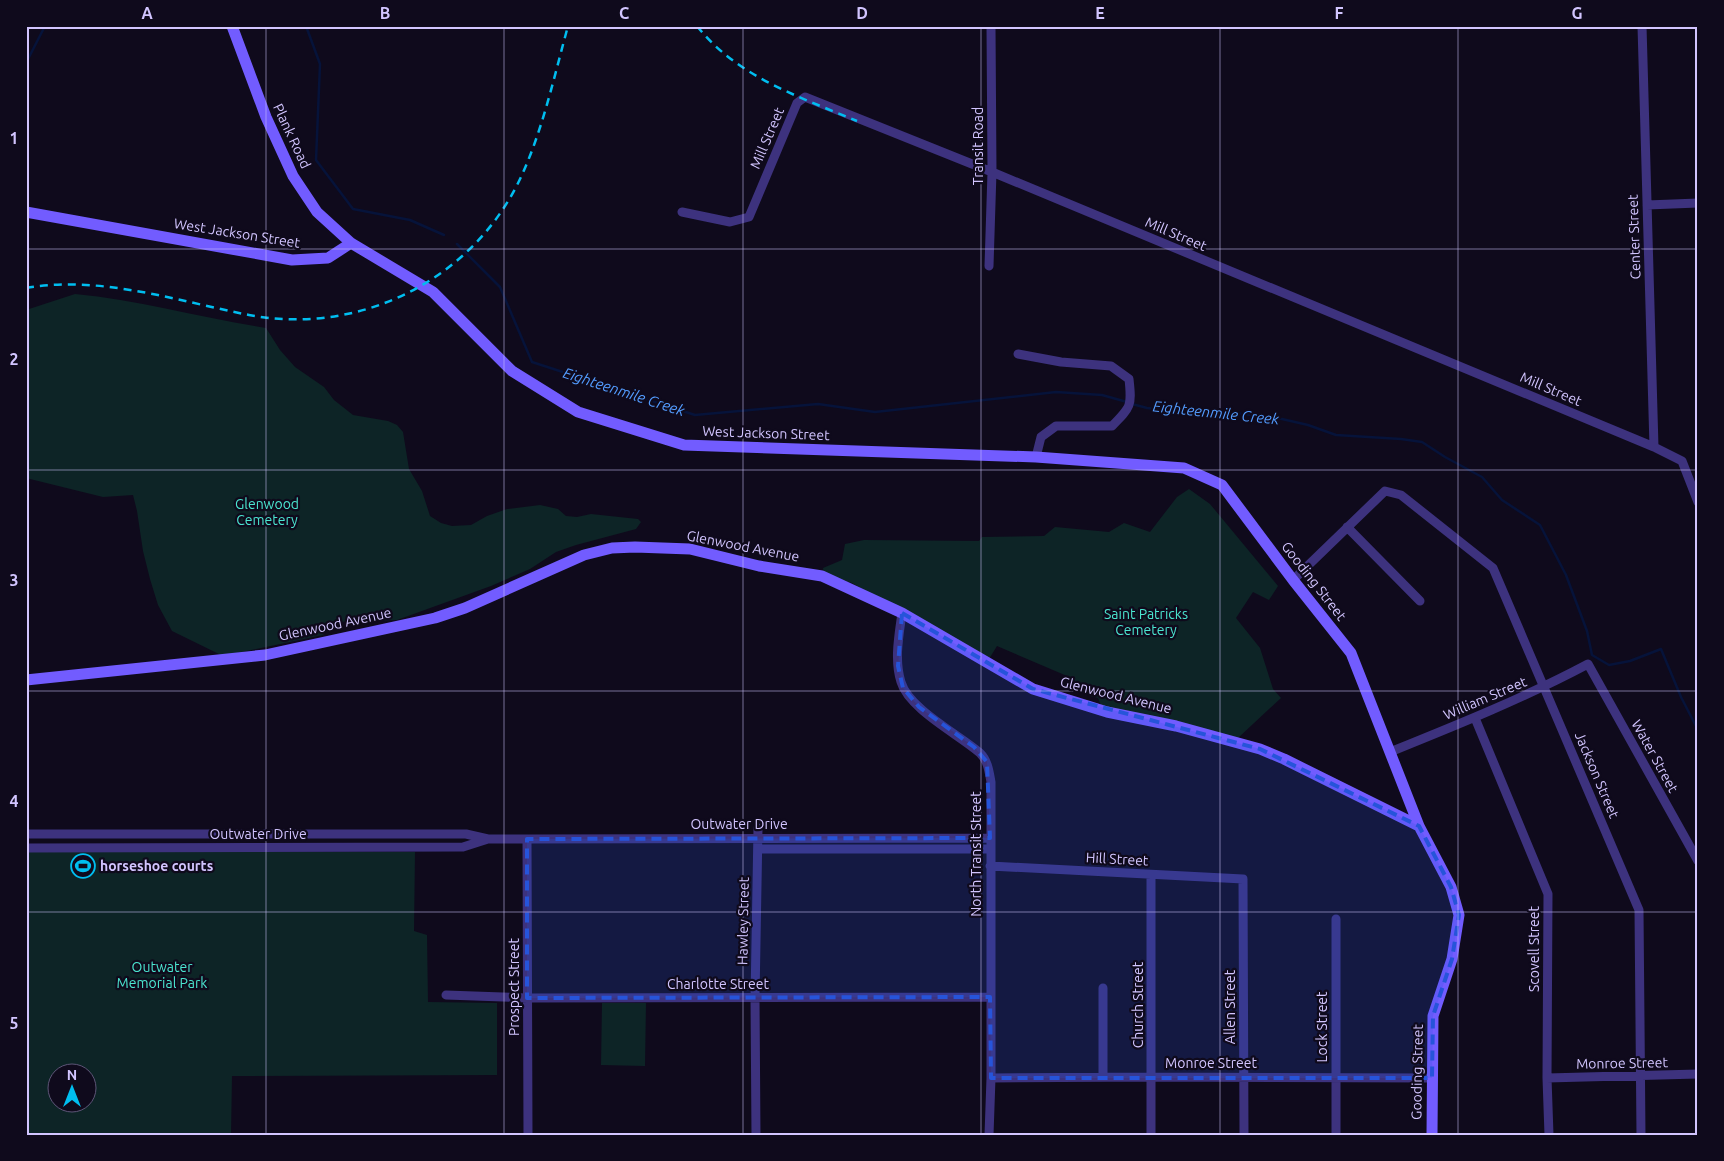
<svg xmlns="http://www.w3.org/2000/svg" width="1724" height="1161" font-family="Ubuntu,sans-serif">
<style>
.green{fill:#0d2426;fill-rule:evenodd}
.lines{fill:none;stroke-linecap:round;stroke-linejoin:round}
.stream{stroke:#06133a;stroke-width:2.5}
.street{stroke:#3d327e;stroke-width:9}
.secondary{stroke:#725cff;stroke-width:11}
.rail{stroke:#00bef0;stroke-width:2.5;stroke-dasharray:8 6;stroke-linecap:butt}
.marked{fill:#2654da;fill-opacity:0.2;stroke:#2654da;stroke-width:4;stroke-dasharray:10 6;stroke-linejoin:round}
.grid{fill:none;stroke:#d2c5ff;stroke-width:1;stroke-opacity:0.55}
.labels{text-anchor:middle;stroke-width:4.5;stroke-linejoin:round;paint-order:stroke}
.street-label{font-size:14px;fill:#d2c5ff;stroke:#0f0a1c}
.park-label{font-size:14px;fill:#4be5d0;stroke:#0f0a1c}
.poi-label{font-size:14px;font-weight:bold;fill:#d2c5ff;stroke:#0f0a1c;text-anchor:start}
.water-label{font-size:15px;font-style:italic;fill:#539cff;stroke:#0f0a1c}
.neatline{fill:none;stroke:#d2c5ff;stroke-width:2}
.grid-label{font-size:16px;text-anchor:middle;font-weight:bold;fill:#d2c5ff}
</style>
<rect width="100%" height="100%" fill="#0f0a1c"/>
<path class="green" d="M75,294C139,300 202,318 266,328L280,350L295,367L324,387L334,400L353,415L388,421L397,425L403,432L409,469L422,491L430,516L441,523L452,526L471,525L487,516L507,509L540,505L558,509L566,516L577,517L591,514L638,519L641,522L636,529L576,545L556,552L530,569L491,586L397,620L333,622L323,635L223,656L172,631L158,605L150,579L143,551L137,511L133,495L103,497L26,478V310Z
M1189,489L1210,504L1278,586L1269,600L1253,592L1236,618L1260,648L1273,689L1281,698L1238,738L1101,706L1098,698L1090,696L1067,676L997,646L989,659L852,583L824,574L823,568L842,560L845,544L864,540L979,541L982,537L1044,536L1055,527L1109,532L1124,523L1150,532L1177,497Z
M26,852H415L414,931L427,935L428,1002L497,1003V1075L232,1076L231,1135H26ZM58,1074H88V1104H58Z
M602,1003H646L645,1066L601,1065Z"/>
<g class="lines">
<path class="stream" d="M306,26L320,64L316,160L353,209L410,220L444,235
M26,63L45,26
M457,244L500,287L532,362L695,415L818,404L875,412L1056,392L1102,395L1127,402
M1132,404L1147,408L1165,410L1220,411L1282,419L1308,425L1336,435L1401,439L1422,442L1445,457L1482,477L1502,500L1540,525L1566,575L1587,631L1592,655L1609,665L1630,661L1661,649L1681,697L1698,730"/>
<path class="street" d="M1642,26L1654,447
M1647,205L1698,203
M682,212L730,222L749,217L797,103L805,97L992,172L1654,447L1682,461L1698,502
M989,266L992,172L991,26
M1018,354L1061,362L1111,366L1129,379C1132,406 1131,407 1112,426H1056L1041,437L1036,457
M1347,527L1420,601
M1293,580L1385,491L1401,495L1493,568L1639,910L1641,1135
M902,613C899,635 894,660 901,682C909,709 958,734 980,753C988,761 989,771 991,782V1078L989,1135
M1475,718L1548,894L1547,1078L1549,1135
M1390,752C1457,725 1524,698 1588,664L1698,861
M26,834H466L488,839H527L990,838
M527,839L528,1135
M26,848L463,847L488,839
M759,849H989
M990,866L1243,879L1244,1135
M1151,875V1135
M1103,988V1077
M446,995L527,998L990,997
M991,1078L1152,1077L1432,1078
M1547,1078L1698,1074
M756,1135L755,998L758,828
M1336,1135V919"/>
<path class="secondary" d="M232,26L266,117L293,176L317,212L351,243L433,292L512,371L578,412L684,445L1036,457L1184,468L1222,485L1293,580L1351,653L1419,826L1451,887L1459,915L1452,959L1433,1016L1432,1135
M26,212L292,260L328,258L351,243
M26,680L265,655L435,618L465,608L584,555L612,548L635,547L690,549L759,566L822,576L902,613L1033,689L1107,712L1176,726L1260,749L1284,759L1419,826"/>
<path class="rail" d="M697,26C737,77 800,97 857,121
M26,288C101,275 177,301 249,315C360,336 473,280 521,177C543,129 554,77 568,26"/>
</g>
<path class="marked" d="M902,613L1033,689L1260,749L1419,826L1451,887L1459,915L1452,959L1433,1016L1432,1078H991L990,997L527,998V839L990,838L987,762L974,747L919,707L903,688L898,666Z"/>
<path class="grid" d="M266,26V1135M504,26V1135M743,26V1135M981,26V1135M1220,26V1135M1458,26V1135M26,249H1698M26,470H1698M26,691H1698M26,912H1698"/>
<defs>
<g id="stadium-ring" transform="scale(1.25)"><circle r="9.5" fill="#0f0a1c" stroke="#00bef0" stroke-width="1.5"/><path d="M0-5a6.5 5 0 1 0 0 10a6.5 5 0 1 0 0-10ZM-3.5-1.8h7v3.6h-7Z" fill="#00bef0"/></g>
</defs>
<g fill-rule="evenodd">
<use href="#stadium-ring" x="83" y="866"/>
</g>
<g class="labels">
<g class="street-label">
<text transform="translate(292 136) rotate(65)" y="5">Plank Road</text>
<text transform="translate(767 138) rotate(-67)" y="5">Mill Street</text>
<text transform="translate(978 146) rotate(-90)" y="5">Transit Road</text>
<text transform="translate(237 233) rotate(9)" y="5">West Jackson Street</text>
<text transform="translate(1176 234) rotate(23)" y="5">Mill Street</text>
<text transform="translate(1634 237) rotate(-92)" y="5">Center Street</text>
<text transform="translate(1551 389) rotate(23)" y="5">Mill Street</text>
<text transform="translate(766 433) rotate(2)" y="5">West Jackson Street</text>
<text transform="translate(743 546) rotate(11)" y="5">Glenwood Avenue</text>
<text transform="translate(1314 581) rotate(52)" y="5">Gooding Street</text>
<text transform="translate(335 624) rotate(-12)" y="5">Glenwood Avenue</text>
<text transform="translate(1116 695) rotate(14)" y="5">Glenwood Avenue</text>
<text transform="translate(1485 698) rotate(-23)" y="5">William Street</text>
<text transform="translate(1655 756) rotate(61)" y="5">Water Street</text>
<text transform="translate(1597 775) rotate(67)" y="5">Jackson Street</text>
<text x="739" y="829">Outwater Drive</text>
<text x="258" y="839">Outwater Drive</text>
<text transform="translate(976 854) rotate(-90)" y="5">North Transit Street</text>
<text transform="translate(1117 859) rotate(3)" y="5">Hill Street</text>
<text transform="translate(743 921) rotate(-89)" y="5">Hawley Street</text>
<text transform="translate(1534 949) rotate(-90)" y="5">Scovell Street</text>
<text x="718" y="989">Charlotte Street</text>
<text transform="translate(514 987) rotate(-90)" y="5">Prospect Street</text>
<text transform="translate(1138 1005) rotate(-90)" y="5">Church Street</text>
<text transform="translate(1230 1007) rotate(-90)" y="5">Allen Street</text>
<text transform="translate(1322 1027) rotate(-90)" y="5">Lock Street</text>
<text x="1211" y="1068">Monroe Street</text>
<text transform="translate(1622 1063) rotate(-1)" y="5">Monroe Street</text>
<text transform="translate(1417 1072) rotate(-89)" y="5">Gooding Street</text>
</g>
<g class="park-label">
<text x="267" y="509">Glenwood<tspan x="267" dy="16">Cemetery</tspan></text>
<text x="1146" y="619">Saint Patricks<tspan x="1146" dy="16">Cemetery</tspan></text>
<text x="162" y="972">Outwater<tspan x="162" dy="16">Memorial Park</tspan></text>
</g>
<g class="poi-label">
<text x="100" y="871">horseshoe courts</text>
</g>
<g class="water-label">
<text transform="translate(624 392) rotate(18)" y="5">Eighteenmile Creek</text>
<text transform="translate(1216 413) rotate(6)" y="5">Eighteenmile Creek</text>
</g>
</g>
<rect width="1724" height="1161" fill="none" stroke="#0f0a1c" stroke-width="55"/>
<g transform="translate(72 1088)"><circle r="24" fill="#0f0a1c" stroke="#5d5577"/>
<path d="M0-4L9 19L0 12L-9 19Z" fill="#00bef0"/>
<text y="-8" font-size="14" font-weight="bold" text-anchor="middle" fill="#d2c5ff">N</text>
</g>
<rect x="28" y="28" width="1668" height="1106" class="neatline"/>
<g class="grid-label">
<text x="147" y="19">A</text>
<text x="385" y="19">B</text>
<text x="624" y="19">C</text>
<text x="862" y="19">D</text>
<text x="1100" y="19">E</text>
<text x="1339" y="19">F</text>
<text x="1577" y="19">G</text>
<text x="14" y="144">1</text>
<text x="14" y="365">2</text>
<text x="14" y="586">3</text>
<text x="14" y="807">4</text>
<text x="14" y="1029">5</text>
</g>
</svg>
